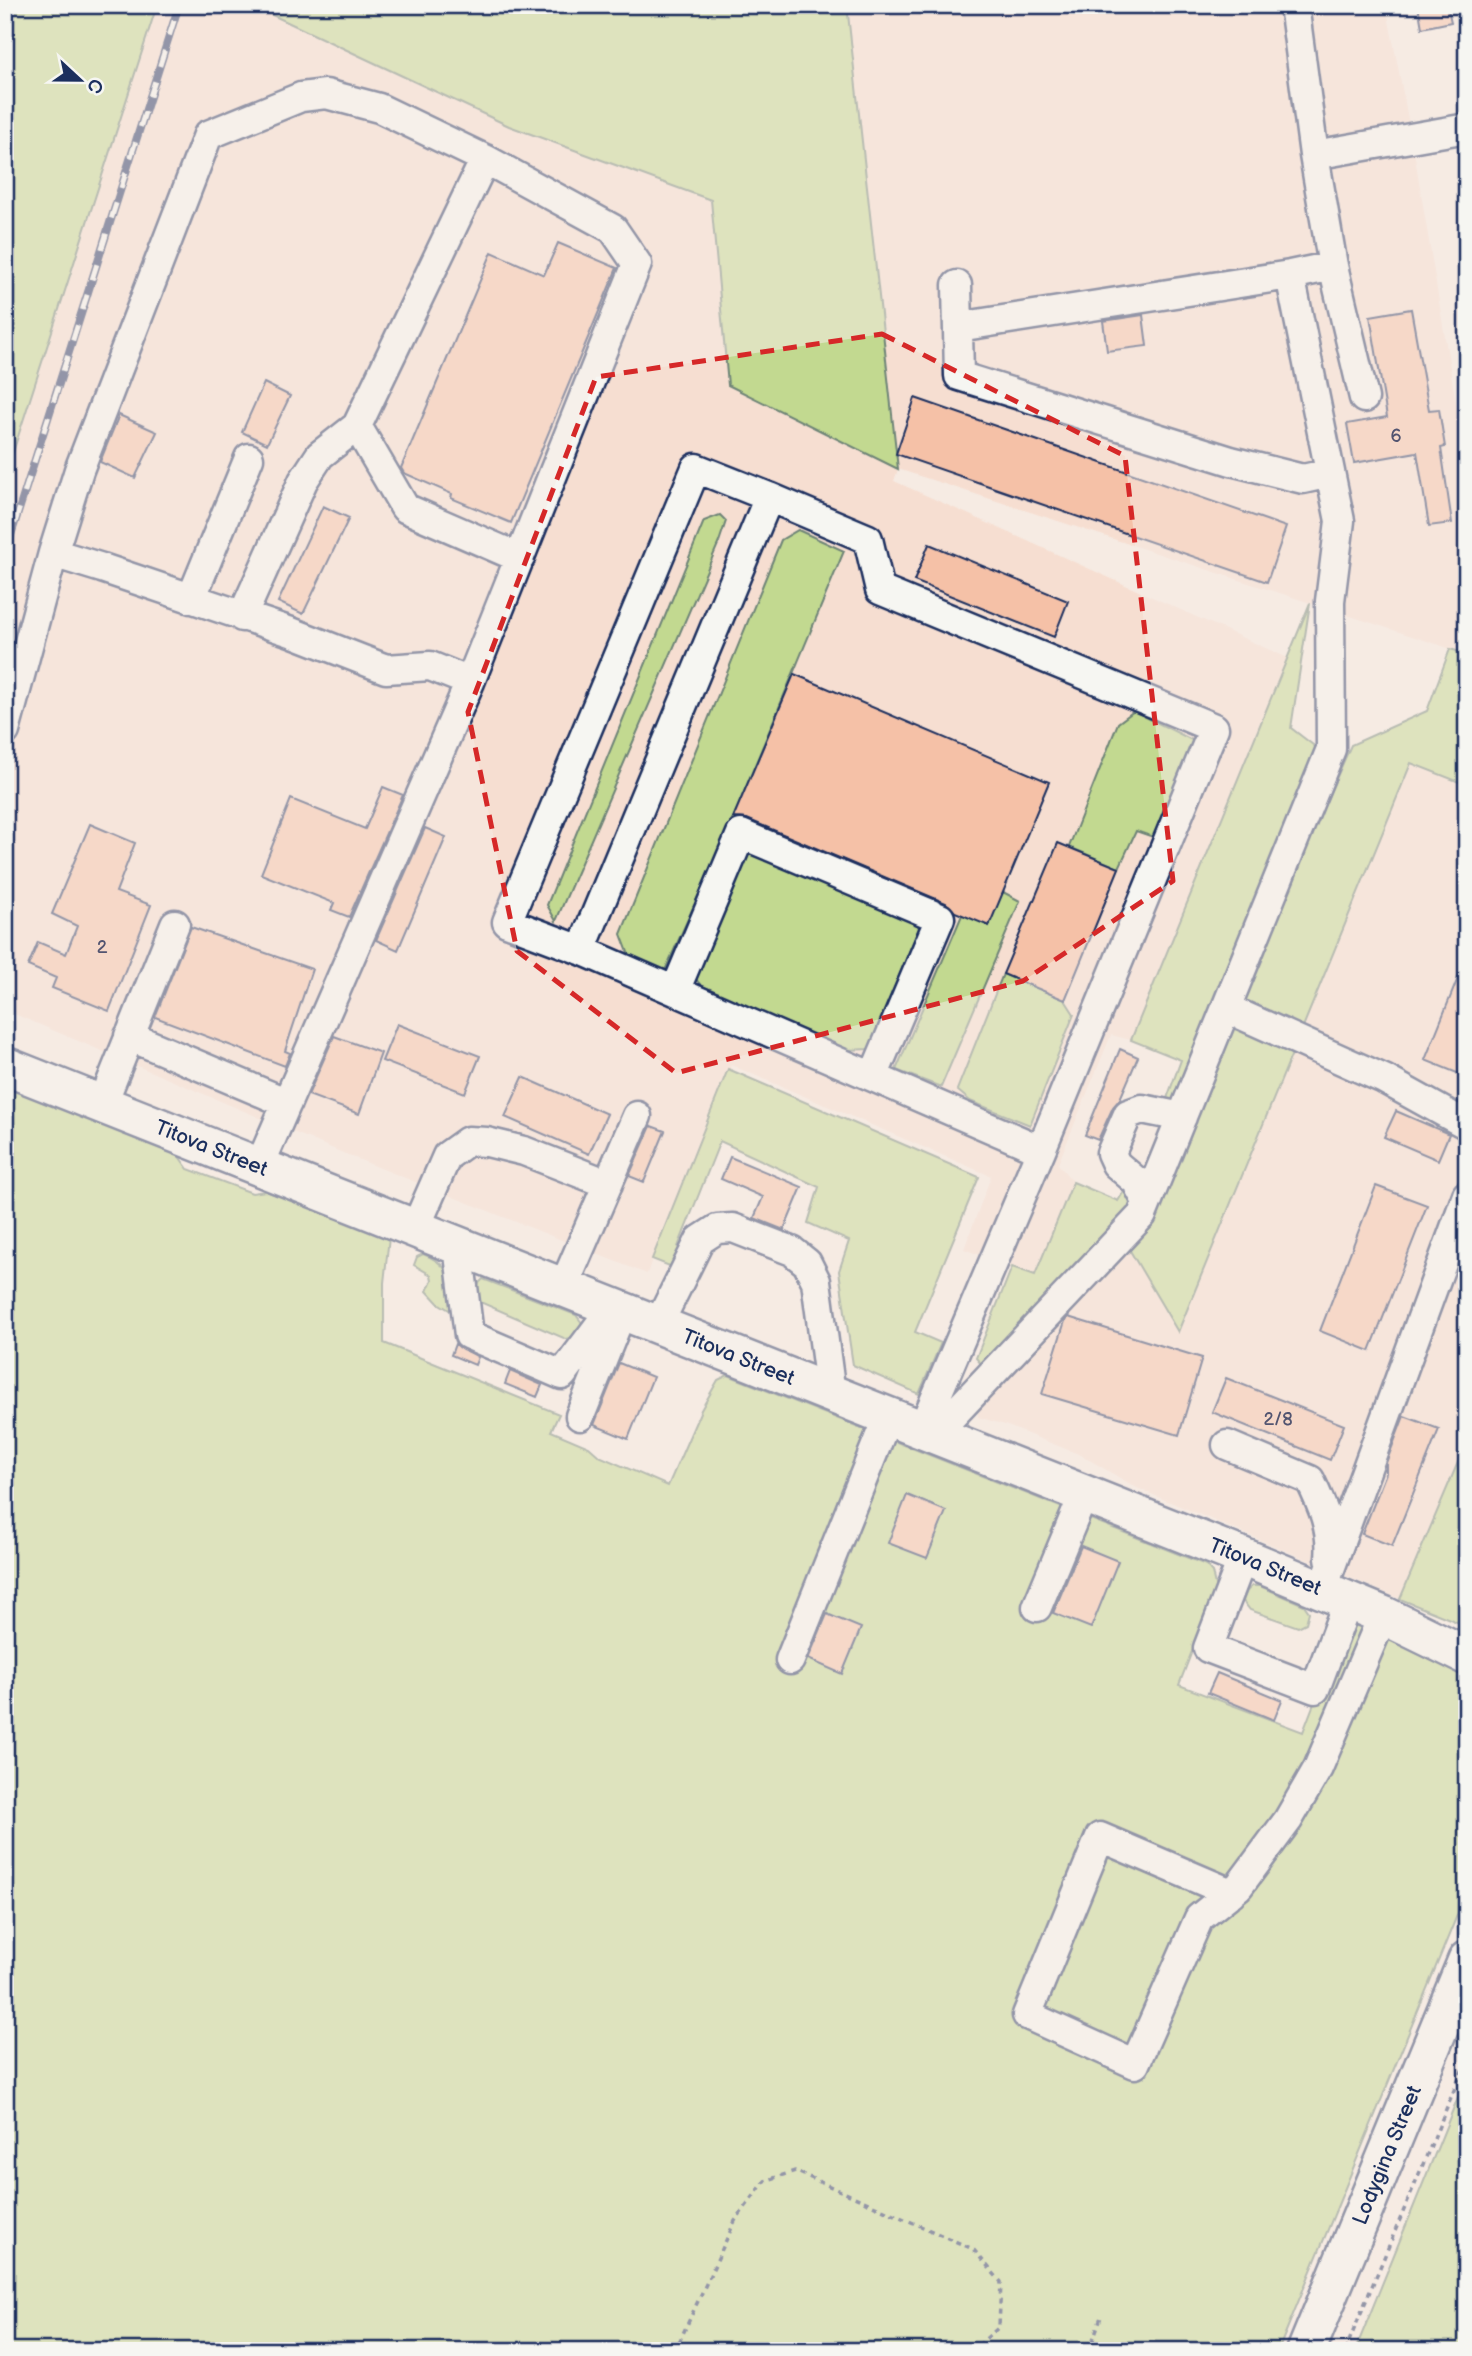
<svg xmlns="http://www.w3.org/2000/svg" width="1472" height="2356" font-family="'Balsamiq Sans',sans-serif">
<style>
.built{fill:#f6ded1}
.green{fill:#c2d990;stroke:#6e8477;stroke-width:2}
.building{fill:#f5c1a7;stroke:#1b2f5e;stroke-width:2}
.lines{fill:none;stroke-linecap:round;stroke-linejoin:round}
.minor-casing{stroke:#1b2f5e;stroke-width:33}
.major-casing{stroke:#1b2f5e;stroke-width:42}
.path{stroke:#1b2f5e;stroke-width:3.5;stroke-dasharray:5 5;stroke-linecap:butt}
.minor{stroke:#f6f6f2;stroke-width:28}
.major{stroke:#f6f6f2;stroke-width:37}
.rail-casing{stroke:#1b2f5e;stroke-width:8}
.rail{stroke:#f6f6f2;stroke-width:5;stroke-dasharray:16;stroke-linecap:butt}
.marked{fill:none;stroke:#d62828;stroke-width:5;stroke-dasharray:14 9;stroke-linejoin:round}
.labels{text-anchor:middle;stroke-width:5;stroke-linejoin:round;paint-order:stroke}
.number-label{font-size:18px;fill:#525470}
.street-label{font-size:21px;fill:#1b2f5e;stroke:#f6f6f2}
</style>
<rect width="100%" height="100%" fill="#f6ebe3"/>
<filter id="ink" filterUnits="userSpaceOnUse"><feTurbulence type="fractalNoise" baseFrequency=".0143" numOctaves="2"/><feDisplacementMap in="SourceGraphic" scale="14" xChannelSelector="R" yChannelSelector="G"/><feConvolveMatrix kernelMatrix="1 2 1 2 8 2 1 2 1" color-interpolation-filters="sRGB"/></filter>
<g filter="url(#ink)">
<path class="built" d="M157,5H251L509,126L712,200L728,385L897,469L847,5H1386L1412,139L1467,470V654L898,469L894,481L1288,658L1131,1040L1111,1035L1058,1164L1073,1182L1034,1276L964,1249L991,1176L731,1065L652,1259L647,1274L350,1156L5,1010V477Z
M1411,763L1467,785V1441L1400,1599L1137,1488L1081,1455L1005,1425L978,1417V1399L1129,1249L1179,1331Z"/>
<path class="green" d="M5,5H157L5,477Z
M251,5H847L898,469L728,385L711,200L509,126Z
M720,515L726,521L719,542L556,921L547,905L704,521Z
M798,530L844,551L733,818L663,975L631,960L621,934L781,540Z
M1310,603L1291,728L1317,748L1178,1103L1165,1104L1181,1060L1131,1040Z
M1450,649L1467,654V785L1411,763L1178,1332L1129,1249L1351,745L1427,711Z
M1134,711L1194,741L1159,839L1136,831L1119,868L1069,847L1118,723Z
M751,852L912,913L919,928L869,1049L846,1050L703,988L692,974L738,864Z
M1003,892L1020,901L941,1087L896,1070L962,915Z
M1003,974L1065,1000L1074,1014L1030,1125L970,1101L957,1090Z
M728,1069L979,1177L915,1332L941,1343L919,1394L853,1365L839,1271L849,1241L808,1223L819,1187L720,1141L678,1247L689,1252L682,1271L652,1259Z
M5,1086L178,1155L188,1169L252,1193L266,1191L389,1237L384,1283V1343L559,1414L551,1431L589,1447L599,1456L668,1486L701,1410L718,1380L728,1375L1206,1565L1212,1572L1216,1589L1179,1685L1303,1732L1343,1628L1352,1622L1467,1672V1891L1278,2351H5Z
M1073,1182L1118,1201L1127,1186L1132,1191V1208L982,1365L976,1358L1012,1267L1035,1275Z
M423,1254C455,1266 448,1281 451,1311L438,1303L427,1291L432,1280L431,1275L414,1265L417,1257Z
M483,1279L576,1315L582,1323C580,1333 576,1337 566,1339L480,1302L476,1298C475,1290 477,1284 483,1279Z
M1467,1441V1626L1400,1599Z
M1252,1586H1260L1304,1605L1309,1612L1306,1623L1298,1627L1250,1610L1243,1601L1247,1591Z
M1467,2075V2351H1355Z"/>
<path class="building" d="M1418,5H1447L1451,22L1422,28Z
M558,243L617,268L511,523L451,498L452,494L404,473L401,468L492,252L544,275Z
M1411,309L1429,410L1439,409L1445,447L1441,448L1452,523L1429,526L1417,452L1354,463L1347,424L1387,417L1370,316Z
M1143,315L1147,346L1107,351L1103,321Z
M264,383L290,396L267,444L242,432Z
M915,398L1286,527L1267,582L896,454Z
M119,415L157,432L135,478L100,462Z
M323,506L349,518L303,614L278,602Z
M929,544L1068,601L1054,637L914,581Z
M794,674L1049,782L989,926L955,912L946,903L747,819L733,818Z
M383,787L403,795L349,917L331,910L334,903L261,874L291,799L365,829Z
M90,824L135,843L116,892L151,905L109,1011L52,988L56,978L28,966L38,942L66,954L77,926L52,914Z
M425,828L446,837L398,950L376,940Z
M1058,843L1119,868L1065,1000L1003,974Z
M191,927L312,969L285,1051L290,1053L285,1066L155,1017Z
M1466,958H1467V1077L1425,1060Z
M397,1024L480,1056L465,1093L382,1061Z
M334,1036L381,1053L359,1114L308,1095Z
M1120,1049L1138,1057L1120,1099L1113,1107L1098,1140L1085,1135Z
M523,1077L607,1114L589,1154L505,1117Z
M1396,1111L1449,1134L1438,1160L1384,1137Z
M651,1126L665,1131L644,1182L629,1176Z
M730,1157L802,1187L784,1230L754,1218L763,1197L721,1179Z
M1376,1186L1427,1205L1370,1351L1320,1331Z
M1068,1317L1202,1358L1179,1435L1042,1394L1065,1321Z
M455,1344L478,1357L475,1365L451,1355Z
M619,1363L653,1377L628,1439L594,1425Z
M510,1371L542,1385L537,1397L505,1384Z
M1226,1378L1344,1425L1330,1460L1212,1412Z
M1404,1416L1439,1429L1392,1546L1362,1534L1386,1473V1463Z
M907,1495L946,1511L927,1558L888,1543Z
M1081,1546L1118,1561L1091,1628L1053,1613Z
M827,1614L861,1628L842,1674L808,1659Z
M1217,1673L1282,1700L1274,1720L1208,1693Z"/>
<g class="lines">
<g class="minor-casing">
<path id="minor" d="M1294,5L1314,155L1333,266L1364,398
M1314,155L1467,128
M957,285L959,376L1231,461L1303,479L1330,473
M958,327L1290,275L1333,266
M357,426L405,508L520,558
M769,497L696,468L507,922L581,950L1041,1150
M53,553L102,568L291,632L386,669L430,666L470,682
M191,599L249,458
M242,617L303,481L320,455L357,426L485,159
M5,731L53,553L79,470L208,135L301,97L326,94L379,108L485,159L613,229L637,264L470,682L259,1167
M581,950L769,497L868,539L880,590L1214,728L1041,1150L922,1430
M675,991L741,834L940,918L873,1077
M1226,1008L1384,1079L1467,1125
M129,1036L287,1103
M102,1105L175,924
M1147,1202L1136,1181L1116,1164L1111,1153L1128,1114L1142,1109L1182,1117
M415,1229L447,1156L468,1141L487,1142L524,1151L608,1184
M458,1246L469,1335L562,1375L613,1307
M563,1288L637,1116
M658,1325L700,1240L717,1229L733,1228L792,1251L807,1263L816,1281L831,1394
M580,1416L621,1314
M934,1435L1142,1215L1331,749L1330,601L1340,521L1290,275
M1227,1445L1310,1480C1322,1505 1333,1529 1330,1558
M1243,1557L1208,1648L1315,1689L1348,1601
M1322,1591L1467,1195
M1037,1607L1084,1494
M790,1660L888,1416
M1231,1893L1100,1837L1027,2015L1135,2064L1199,1918L1239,1886L1288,1820L1318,1768L1383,1615"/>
</g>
<g class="major-casing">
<g id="major">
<path id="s1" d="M5,1066L1243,1557L1383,1615L1467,1656"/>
<path id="s2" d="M1306,2351L1467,1960"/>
</g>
</g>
<path class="path" d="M675,2351L735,2221L765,2181L795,2171L973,2249L1001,2282L999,2327L972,2351
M1089,2351L1102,2314
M1345,2351L1467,2059"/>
<use href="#minor" class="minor"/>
<use href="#major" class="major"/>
<g class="rail-casing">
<path id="rail" d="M5,554L179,5"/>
</g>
<use href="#rail" class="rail"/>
</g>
</g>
<path d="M0 0H1472V2356H0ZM882,334L1125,456L1173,881L1023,981L676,1073L517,951L468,712L596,377Z" fill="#f6ebe3" fill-opacity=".55" fill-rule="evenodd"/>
<path class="marked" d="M882,334L1125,456L1173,881L1023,981L676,1073L517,951L468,712L596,377Z"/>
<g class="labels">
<g class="number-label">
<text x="1396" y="442">6</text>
<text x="102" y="953">2</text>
<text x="1278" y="1425">2/8</text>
</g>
<g class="street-label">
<text dy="7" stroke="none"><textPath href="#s1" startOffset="222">Titova Street</textPath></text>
<text dy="7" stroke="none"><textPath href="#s1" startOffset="789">Titova Street</textPath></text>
<text dy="7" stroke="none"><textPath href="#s1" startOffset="1356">Titova Street</textPath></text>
<text dy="7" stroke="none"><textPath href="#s2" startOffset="212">Lodygina Street</textPath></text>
</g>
</g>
<rect width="1472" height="2356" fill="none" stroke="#f6f6f2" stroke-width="28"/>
<rect x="14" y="14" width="1444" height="2328" fill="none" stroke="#1b2f5e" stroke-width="2.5" filter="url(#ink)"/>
<g transform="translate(80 80) rotate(112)" stroke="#f6f6f2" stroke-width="5" paint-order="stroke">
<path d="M0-5L12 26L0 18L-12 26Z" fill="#1b2f5e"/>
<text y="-10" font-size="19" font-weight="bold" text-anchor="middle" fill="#1b2f5e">С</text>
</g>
</svg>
